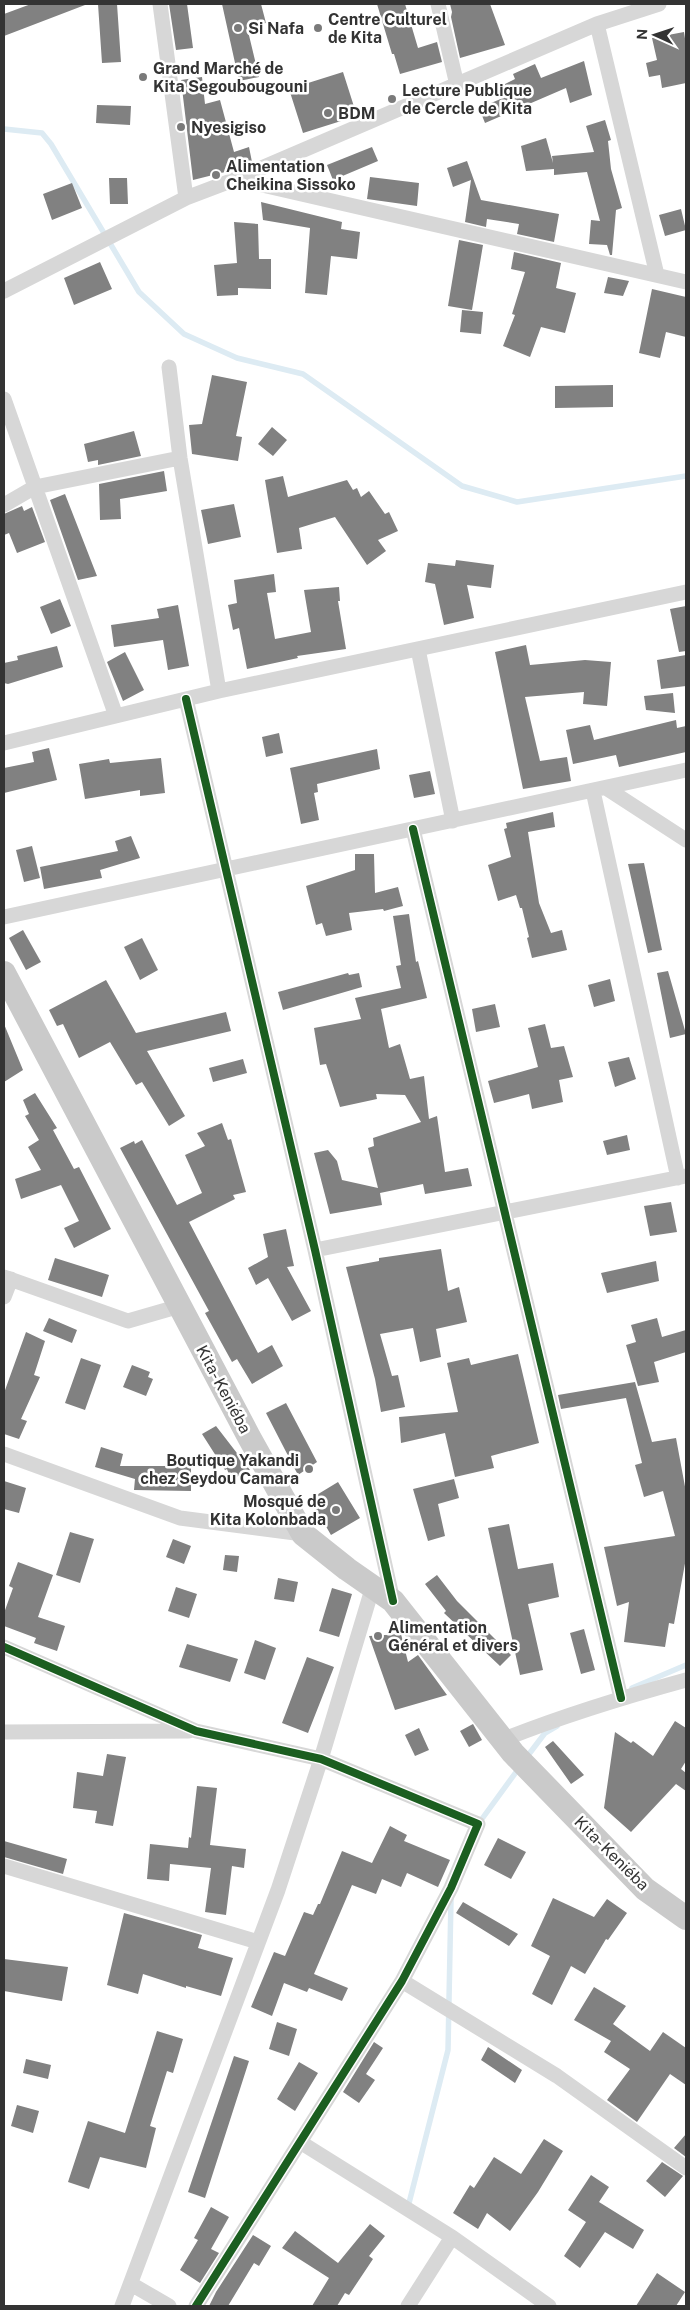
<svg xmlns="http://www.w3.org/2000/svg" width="690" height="2310" font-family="'Public Sans',sans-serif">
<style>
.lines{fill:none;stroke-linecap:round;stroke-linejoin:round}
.stream{stroke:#ddebf3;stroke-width:5.5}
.building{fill:#818181}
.minor{stroke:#d7d7d7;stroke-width:15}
.primary{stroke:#cacaca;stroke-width:24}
.cycleway-casing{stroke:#fff;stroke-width:11}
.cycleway{stroke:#1b5e20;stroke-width:8}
.poi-dot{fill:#7a7a7a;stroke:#fff;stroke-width:2}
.labels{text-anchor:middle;stroke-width:5;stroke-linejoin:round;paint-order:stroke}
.poi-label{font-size:16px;font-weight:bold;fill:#333;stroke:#fff;text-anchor:start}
.street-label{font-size:16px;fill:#333;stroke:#fff}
</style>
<rect width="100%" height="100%" fill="#fff"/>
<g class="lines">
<path class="stream" d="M4,129L42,133L51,144L139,292L184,334L237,358L303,374L462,486L517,502L686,476
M632,1688L686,1665
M526,1758L545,1733L557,1726
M479,1823L519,1768
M408,2207L448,2050L451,1899"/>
</g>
<path class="building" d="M31,4H85V5L4,36V14Z
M98,4H117L121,62L102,63Z
M169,4H187L193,48L176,50Z
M222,4H261L266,23L247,27L259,77L239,81Z
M377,4H405L418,48L437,42L442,62L400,74L394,54H392Z
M450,4H490L505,45L460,58L451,17L452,12Z
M684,32L686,45V83L662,88L660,75L649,77L646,63L657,60L652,38Z
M584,61L592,95L570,103L566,88L485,123L479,108L503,98L499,87L515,79L513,74L535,64L541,78Z
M343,72L357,116L303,133L289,89Z
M202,77L205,104L220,100L234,152L249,147L252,162L233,170L193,180L181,80Z
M97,105L131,106L130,125L96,123Z
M605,120L611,140L608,141L611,169L622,208L616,210L612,255H610L607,245L589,244L591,220L600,221L587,172L554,175V169L526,171L521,146L546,138L553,163L552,156L594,152L586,126Z
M372,147L378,161L333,180L327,165Z
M467,161L481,200L559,214L554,242L517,234L519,224L487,219L486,227L465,222L471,180L453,187L447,168Z
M370,177L419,183L417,206L367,199Z
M109,178H127L128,204H110Z
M72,183L82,208L52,220L43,194Z
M261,202L342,222L341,229L360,232L357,259L331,256L327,295L305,293L310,228L263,220Z
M681,209L686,230L665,236L659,215Z
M234,222L258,224L259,259H271V289L238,288V295L217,296L214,265L237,263Z
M459,240L483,245L472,310L448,306Z
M514,252L561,263L556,288L576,293L565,333L541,327L530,357L503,346L515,315L512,314L525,272L511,269Z
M100,262L112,289L74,305L64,278Z
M608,277L629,281L623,296L604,293Z
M652,289L686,297V337L666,332L660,358L639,353Z
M462,310L483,312L481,334L460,332Z
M212,375L247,382L236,436L242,437L238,461L192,454L189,425L202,424Z
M613,385V407L555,408V386Z
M272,427L287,440L273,456L258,444Z
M134,431L141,456L98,465V460L88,462L84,444Z
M164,471L167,491L120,499L121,519L100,520L99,484Z
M283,476L288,497L347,480L353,490L357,488L361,497L369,491L385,514L389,512L398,531L378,540L386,551L367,565L335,517L299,528L302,549L277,553L265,480Z
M65,494L97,576L78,580L50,500Z
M234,504L241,537L208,544L201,510Z
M22,506L24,511L32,507L45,542L17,553L9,533L4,535V514Z
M456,560L494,565L491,588L467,585L474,618L444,625L435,584L425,582L428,563L455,566Z
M274,574L276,592L267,593L275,639L311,632L304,590L339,587L340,601H338L346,649L297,656L298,658L247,669L239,628L233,630L228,605L237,603L234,580Z
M60,599L71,626L51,634L40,607Z
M178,605L189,666L168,670L163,640L114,647L111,625L159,618L157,609Z
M686,606V651L679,652L670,609Z
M526,645L530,665L585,660L611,662L607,706L583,704L584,692L525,697L540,761L567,757L571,781L523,789L495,652Z
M57,646L63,667L8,684L4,683V663L18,660L17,656Z
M125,652L144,690L123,701L107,662Z
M686,655V686L661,689L657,660Z
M673,693L675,713L646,710L644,696Z
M676,720L677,728L686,726V752L619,767L616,755L573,764L566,730L590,725L594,740Z
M279,733L283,753L266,757L262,737Z
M49,748L57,780L4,793V768L34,762L32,752Z
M377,749L380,769L317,784L318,792L314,793L319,820L301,824L290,768Z
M161,758L165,793L140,796V790L85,799L79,764L109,759L110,763Z
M430,771L435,794L414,798L409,775Z
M553,812L555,827L528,832L539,903L551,933L562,930L567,950L532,958L527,938L529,937L522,908H520L516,895L498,901L488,865L511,857L504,829L507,828L506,823Z
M131,836L140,858L100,870L102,878L44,889L40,867L118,851L115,841Z
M32,846L40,878L24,882L16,850Z
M355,854H374L375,893L398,887L403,906L384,911L383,909L349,913L352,930L326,936L322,923L316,925L306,886L355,870Z
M644,863L662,950L648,953L628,864Z
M409,914L416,962L418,961L427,998L381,1009L389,1048L400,1044L410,1079L424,1076L429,1119L437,1116L445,1172L468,1168L472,1186L425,1194L423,1184L380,1193L382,1205L330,1214L314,1153L328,1150L337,1161L342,1180L378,1188L368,1148L374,1146L373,1138L421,1122L405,1095L376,1094L377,1099L340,1107L326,1064L320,1065L314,1028L361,1019L355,998L401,988L396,966L401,965L393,916Z
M23,930L41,962L26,970L9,938Z
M142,938L158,970L140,980L124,947Z
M668,971L686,1034L670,1038L657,973Z
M348,973L349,975L359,973L362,987L283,1010L278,992Z
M610,979L615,1001L594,1007L588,985Z
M106,980L136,1033L226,1012L231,1031L147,1051L185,1116L169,1126L142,1082L136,1085L110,1042L79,1058L63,1024L57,1026L49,1010Z
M495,1004L500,1027L476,1032L472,1009Z
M4,1024L23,1070L4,1082Z
M545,1024L551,1048L564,1046L573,1077L559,1080L563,1102L532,1109L529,1094L494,1103L488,1081L538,1067L528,1028Z
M629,1057L636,1079L615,1087L608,1062Z
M243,1059L247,1073L213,1082L209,1068Z
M35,1093L57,1128L53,1130L74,1169L79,1167L111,1229L74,1248L64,1228L79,1221L61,1185L21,1199L15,1179L41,1170L28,1147L39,1140L25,1116L29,1114L23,1100Z
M222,1123L228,1140L231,1139L246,1192L233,1195L235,1199L189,1222L258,1353L272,1345L283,1366L252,1384L237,1359L232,1362L205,1313L209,1311L120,1148L134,1141L135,1144L142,1140L177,1205L202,1193L185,1155L205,1146L197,1133Z
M627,1135L630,1150L607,1155L603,1141Z
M671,1202L677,1232L650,1236L644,1206Z
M286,1229L294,1266L287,1267L311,1311L292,1321L268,1278L256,1285L248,1268L268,1257L263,1234Z
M441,1249L448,1291L459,1287L467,1322L436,1329L441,1357L420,1362L413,1328L380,1334L392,1376L398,1375L405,1407L381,1412L375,1379L346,1267L379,1261V1258Z
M55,1258L109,1275L102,1297L48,1280Z
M656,1261L659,1281L607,1293L601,1273Z
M49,1318L77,1330L72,1343L43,1331Z
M657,1318L662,1337L686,1330V1352L654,1362L659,1382L638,1386L626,1345L636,1342L631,1325Z
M26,1332L45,1341L34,1375L40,1377L21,1419L27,1421L19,1439L4,1434V1393Z
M518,1354L539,1443L491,1456L494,1468L455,1477L445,1433L401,1443L399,1417L458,1412L447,1363L469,1358L471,1365Z
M81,1358L101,1365L85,1410L65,1403Z
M132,1365L150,1372L148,1377L153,1379L146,1396L123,1387Z
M635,1382L652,1442L676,1438L686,1492V1558L674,1624L669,1623L665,1647L624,1642L629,1602L617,1606L604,1547L675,1536L663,1491L644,1497L635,1465L642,1463L626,1398L561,1409L558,1395Z
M286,1403L317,1462L298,1475L266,1413Z
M216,1426L250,1470L231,1480L227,1469L225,1470L202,1434Z
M101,1447L123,1454L120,1466H191V1491L134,1490L135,1479L95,1467Z
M454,1479L459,1498L438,1504L445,1536L428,1541L413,1489Z
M4,1481L26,1488L19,1513L4,1509Z
M338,1482L360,1518L331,1535L310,1499Z
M509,1524L518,1569L553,1563L559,1597L528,1604L543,1670L520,1675L488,1528Z
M70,1532L94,1539L80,1583L56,1575Z
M173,1539L191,1546L184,1564L166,1557Z
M225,1555L239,1556L237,1572L223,1570Z
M18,1562L53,1575L38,1617L65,1626L57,1651L34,1643L36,1638L4,1626V1613L13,1588L9,1586Z
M437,1575L457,1601L511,1655L500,1666L444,1613L446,1611L425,1584Z
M278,1578L298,1582L294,1602L274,1599Z
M176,1587L197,1594L189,1618L168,1611Z
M332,1588L352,1594L339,1637L319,1631Z
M584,1629L595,1670L581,1674L570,1633Z
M401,1634L408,1662L418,1655L447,1695L395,1710L369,1636Z
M255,1640L276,1648L265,1680L244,1673Z
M187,1644L238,1659L230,1682L179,1667Z
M307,1657L334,1667L308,1733L282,1723Z
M675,1721L686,1728V1761L681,1769L686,1773V1791L676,1784L631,1832L604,1808L615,1732L631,1743L633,1741L653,1756Z
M473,1724L482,1740L469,1747L460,1731Z
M419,1728L429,1750L415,1756L405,1735Z
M553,1741L584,1775L571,1784L545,1747Z
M107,1754L126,1757L113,1826L95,1823L97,1811L73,1808L77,1772L103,1776Z
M197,1786L217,1788L210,1845L246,1849L244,1868L232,1866L226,1915L205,1912L211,1868L170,1864L169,1881L147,1879L150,1844L188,1848L189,1837L191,1838Z
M390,1826L407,1835L404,1841L450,1860L438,1887L407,1873L401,1887L382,1879L376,1894L352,1885L314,1974L348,1988L342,2001L309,1988L307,1992L284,1983L272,2016L251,2007L274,1952L285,1956L304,1912L313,1915L318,1904H320L342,1851L372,1863Z
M498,1838L526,1852L511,1879L484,1865Z
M4,1841L67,1859L63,1874L4,1857Z
M553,1898L594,1917L607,1899L627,1913L608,1940L606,1939L585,1974L571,1966L552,2005L532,1994L550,1956L531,1946Z
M463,1902L518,1934L509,1946L456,1913Z
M124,1913L202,1935L198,1948L233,1958L221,1996L186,1986V1988L143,1974L138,1994L107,1985Z
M4,1959L68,1967L62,2001L4,1991Z
M594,1987L626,2006L613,2024L650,2051L663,2032L686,2048V2085L670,2074L637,2122L607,2100L630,2069L604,2052L611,2041L574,2020Z
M277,2022L297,2029L289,2056L269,2049Z
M157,2031L183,2039L173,2073L167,2071L150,2126L156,2128L146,2168L100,2157L89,2189L68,2182L88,2121L125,2133Z
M374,2042L383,2048L366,2074L375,2080L359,2103L343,2092Z
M488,2047L522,2070L515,2083L481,2060Z
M234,2056L249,2061L205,2198L188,2192Z
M26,2059L51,2065L48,2079L23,2073Z
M299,2062L318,2073L295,2111L277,2099Z
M17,2105L39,2111L33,2133L11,2126Z
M686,2134V2157L674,2148Z
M544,2139L563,2151L538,2192L510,2231L487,2213L478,2229L453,2213L470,2185L474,2188L494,2157L521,2174Z
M662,2162L683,2176L665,2197L646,2181Z
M591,2175L609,2187L599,2202L644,2230L633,2249L605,2232L580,2268L564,2256L586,2222L568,2210Z
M211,2207L229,2217L211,2249L219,2253L200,2283L180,2270L198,2240L194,2238Z
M370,2224L385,2236L369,2256L373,2259L349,2295L345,2293L337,2306H312L329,2278L282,2248L295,2231L338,2263Z
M253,2235L271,2246L259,2266L254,2263L228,2306H209L216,2292Z
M657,2273L685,2292L676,2306H636Z"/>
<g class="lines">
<path class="minor" d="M160,4L186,198
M438,4L457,85
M597,24L657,275
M236,179L686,282
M4,291L186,198L236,179L597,24L659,4
M169,367L180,458L219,691
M4,399L116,716
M4,505L35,487L180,458
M418,649L453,821
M186,699L315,1250L393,1601
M4,743L219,691L686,592
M606,788L686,840
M593,791L678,1178
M413,829L621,1698
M4,917L686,770
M315,1250L686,1176
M4,1277L128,1321L180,1306
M4,1297L11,1279
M4,1454L180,1518L303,1534
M4,1647L196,1731L321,1759L478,1824L451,1888L402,1981L196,2306
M4,1732L189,1731
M502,1740C562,1716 624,1697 686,1680
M4,1866L258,1942
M402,1981L557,2076L686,2168
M300,2142L452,2237L549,2306
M131,2284L169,2306
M122,2306L278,1890L321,1759L373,1586
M408,2306L452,2237"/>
<path class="primary" d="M4,973L249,1437L303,1534L347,1569L393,1601L513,1753L645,1889L686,1918"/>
<g class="cycleway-casing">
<path id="cycleway" d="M186,699L315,1250L393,1601
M413,829L621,1698
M4,1647L196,1731L321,1759L478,1824L451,1888L402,1981L196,2306"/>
</g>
<use href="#cycleway" class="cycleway"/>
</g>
<g class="poi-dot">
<circle cx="238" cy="28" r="5"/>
<circle cx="318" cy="28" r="5"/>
<circle cx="143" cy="77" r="5"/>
<circle cx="392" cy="99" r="5"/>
<circle cx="328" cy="113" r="5"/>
<circle cx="181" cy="127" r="5"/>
<circle cx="216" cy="175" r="5"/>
<circle cx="309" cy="1469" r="5"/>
<circle cx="336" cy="1510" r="5"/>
<circle cx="378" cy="1636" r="5"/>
</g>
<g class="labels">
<g class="poi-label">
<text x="328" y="25">Centre Culturel<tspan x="328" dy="18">de Kita</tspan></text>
<text x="248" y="34">Si Nafa</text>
<text x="153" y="74">Grand Marché de<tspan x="153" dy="18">Kita Segoubougouni</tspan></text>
<text x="402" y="96">Lecture Publique<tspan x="402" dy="18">de Cercle de Kita</tspan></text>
<text x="338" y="119">BDM</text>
<text x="191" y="133">Nyesigiso</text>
<text x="226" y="172">Alimentation<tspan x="226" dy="18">Cheikina Sissoko</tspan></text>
<text x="299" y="1466" text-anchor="end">Boutique Yakandi<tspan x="299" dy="18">chez Seydou Camara</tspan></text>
<text x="326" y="1507" text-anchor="end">Mosqué de<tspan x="326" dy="18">Kita Kolonbada</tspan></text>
<text x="388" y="1633">Alimentation<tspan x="388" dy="18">Général et divers</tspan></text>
</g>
<g class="street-label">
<text transform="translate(224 1389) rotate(62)" y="6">Kita- Keniéba</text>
<text transform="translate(612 1853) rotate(45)" y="6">Kita- Keniéba</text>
</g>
</g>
<rect width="690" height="2310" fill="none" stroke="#333333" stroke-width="10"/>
<g transform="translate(655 35) rotate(273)" stroke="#ffffff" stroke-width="4" paint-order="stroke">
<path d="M0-4L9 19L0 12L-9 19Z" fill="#333333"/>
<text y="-8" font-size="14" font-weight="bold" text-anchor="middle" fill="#333333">N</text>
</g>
</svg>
